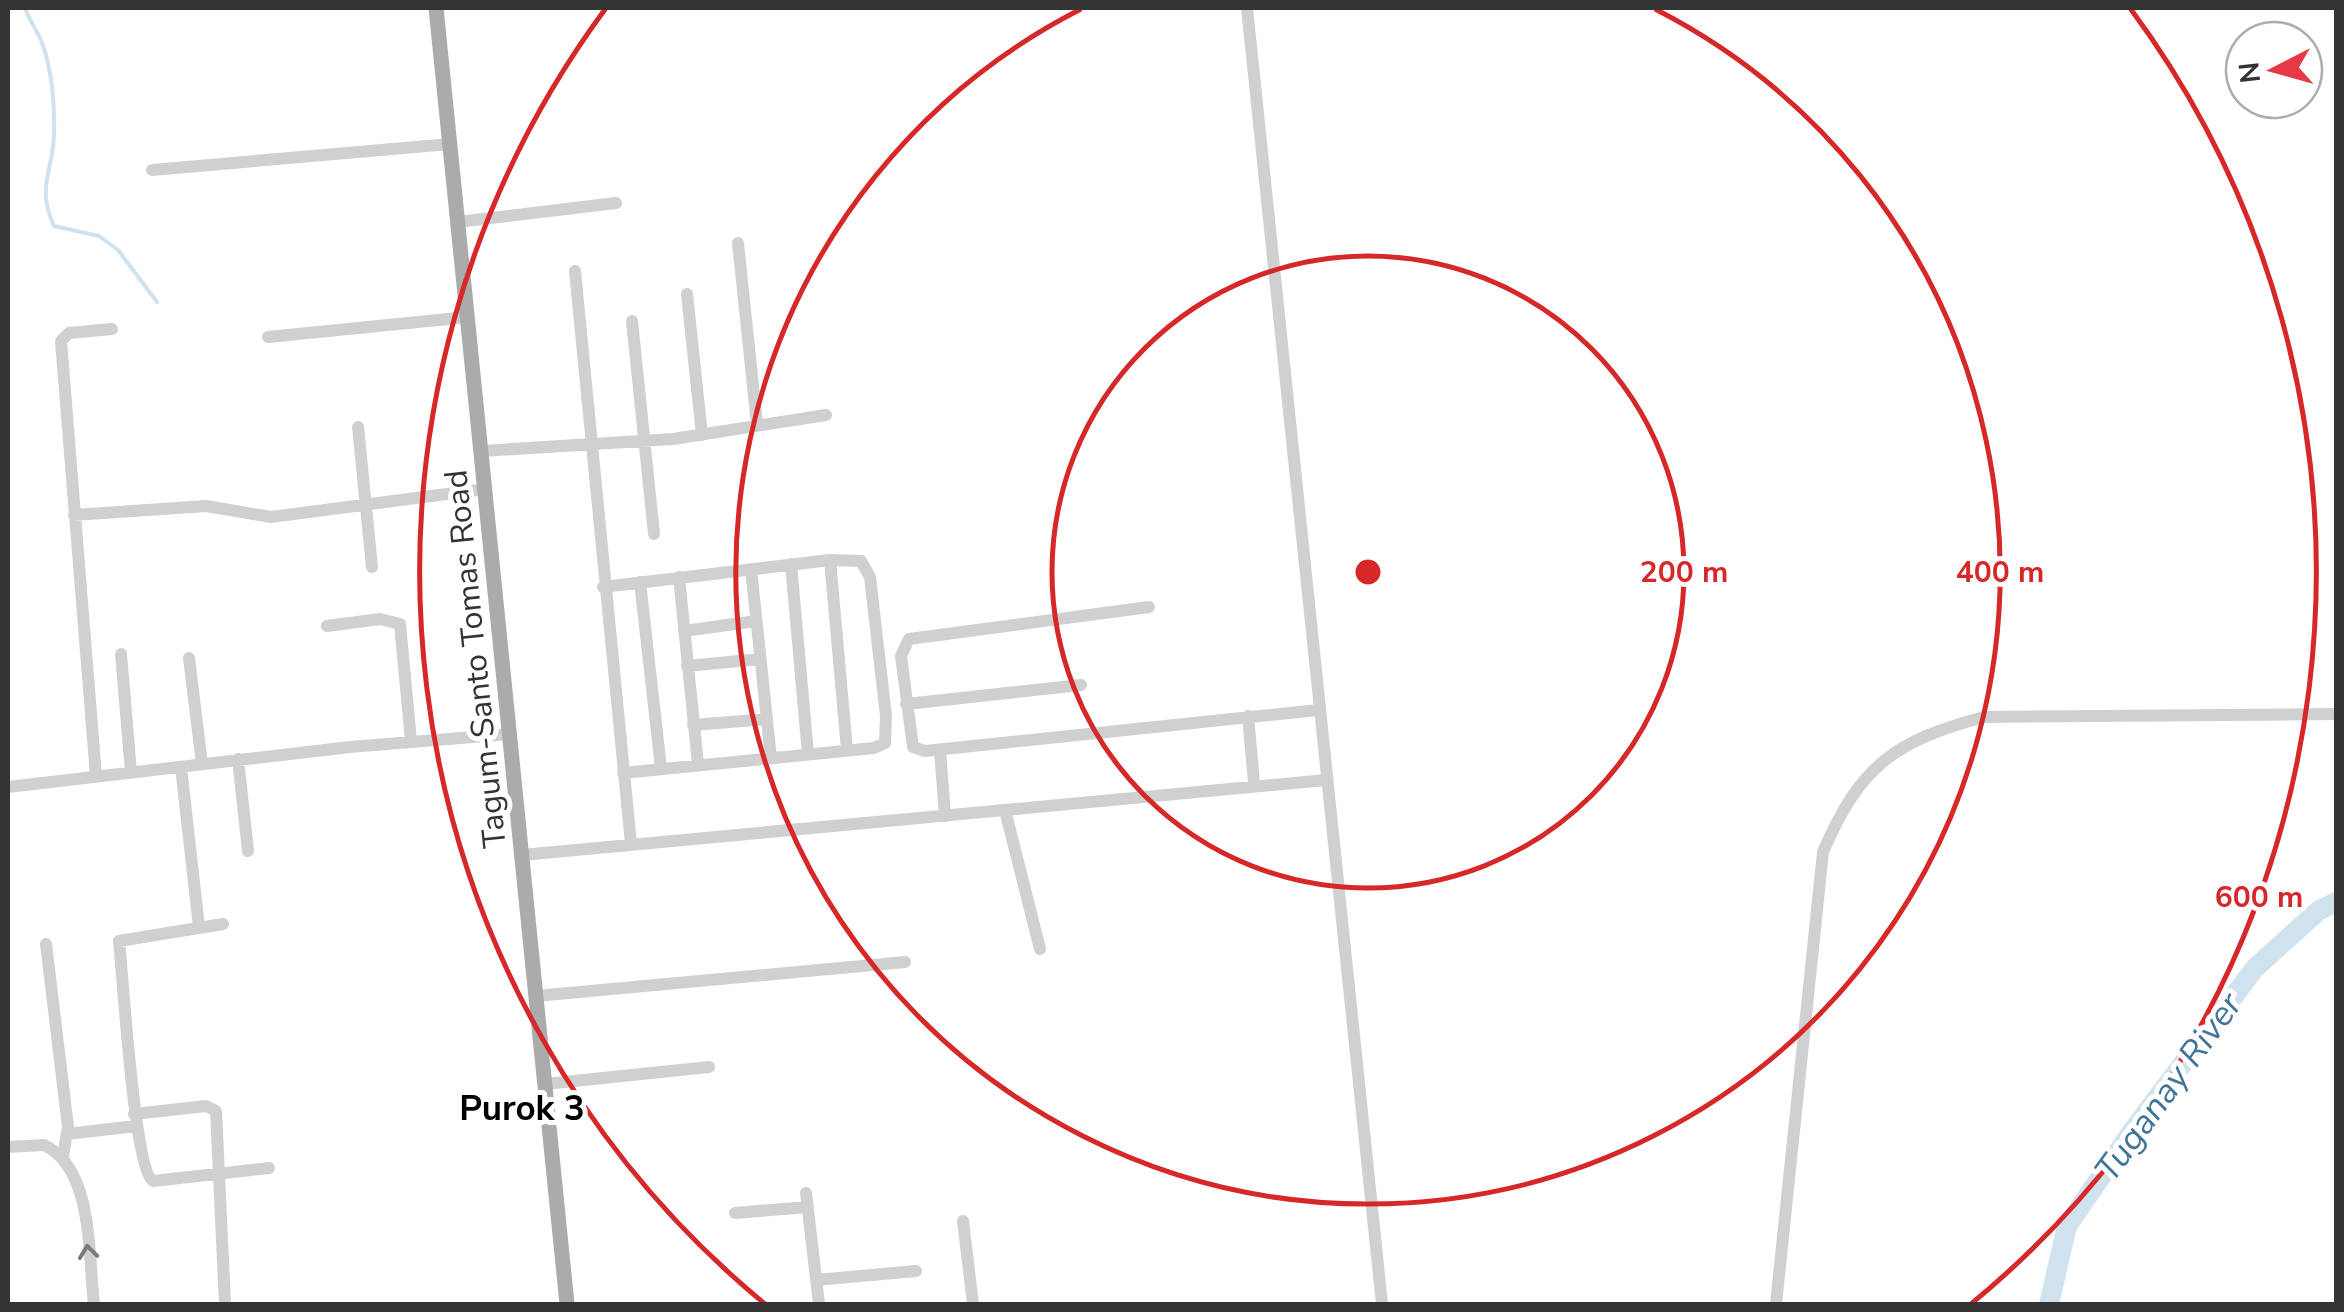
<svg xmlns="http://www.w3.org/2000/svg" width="2344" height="1312" font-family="'Nunito Sans',sans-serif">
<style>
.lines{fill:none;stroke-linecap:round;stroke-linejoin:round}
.stream{stroke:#cfe2ee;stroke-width:4}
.river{stroke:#cfe2ee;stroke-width:20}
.minor{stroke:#d0d0d0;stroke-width:12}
.major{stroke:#ababab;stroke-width:15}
.oneway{stroke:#7a7a7a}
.ring{fill:none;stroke:#d62828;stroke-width:5}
.labels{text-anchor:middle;stroke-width:10;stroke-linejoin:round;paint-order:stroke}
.street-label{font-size:32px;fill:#333;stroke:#fff}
.water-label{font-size:35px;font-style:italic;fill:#3f7597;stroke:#fff}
.neighbourhood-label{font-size:35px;font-weight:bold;fill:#000;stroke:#fff}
.centre{fill:#d62828;stroke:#fff;stroke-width:5}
.ring-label{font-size:30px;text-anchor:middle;font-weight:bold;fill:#d62828;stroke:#fff;stroke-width:10;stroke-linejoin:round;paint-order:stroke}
</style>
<rect width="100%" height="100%" fill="#fff"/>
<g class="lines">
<path class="stream" d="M25,8C29,20 37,30 42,43C52,69 55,107 54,135C53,172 36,186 54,226L99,236L118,250L157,302"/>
<path class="river" d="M2049,1304L2067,1226L2133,1130L2255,968L2318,911L2336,902"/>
<path class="minor" d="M1247,8L1382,1304
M152,170L450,144
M458,222L616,203
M738,243L757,424
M575,271L631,844
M687,294L702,435
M632,321L654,534
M268,337L468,317
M358,427L372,567
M482,451L673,439L826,415
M74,515L206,506L271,517L485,489
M830,560L847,750
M791,564L808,754
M751,569L771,758
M679,577L698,764
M640,582L661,768
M603,587L830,560L861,561L870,577L886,716L885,743L874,748L623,773
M1149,607L909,639L901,656L913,747L925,751L1318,710
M327,626L380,619L400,624L411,741
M684,631L756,621
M121,654L131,772
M189,658L202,764
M687,666L760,659
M906,704L1081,685
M1248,716L1254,783
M693,725L766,719
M940,750L945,816
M238,759L248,851
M181,767L199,927
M96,776L61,341L69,333L112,329
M8,787L350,747L510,734
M1005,810L1040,949
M522,855L1326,780
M223,924L119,941C123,977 134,1169 153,1181L269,1168
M46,944L68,1127L63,1156
M536,996L905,962
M545,1084L709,1067
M134,1114L206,1106L216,1111L225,1304
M67,1134L136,1126
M8,1147L44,1145C94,1168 88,1257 94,1304
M806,1193L819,1304
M735,1213L808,1207
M963,1221L973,1304
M816,1280L916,1271
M1776,1304L1823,852C1860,766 1894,741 1984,717L2336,714"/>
<path class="major" d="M436,8L567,1304"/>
</g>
<defs><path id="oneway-chevron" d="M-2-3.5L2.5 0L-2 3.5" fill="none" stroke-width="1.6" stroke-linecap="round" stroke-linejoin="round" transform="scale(2.5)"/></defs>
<use class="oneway" href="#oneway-chevron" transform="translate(88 1252) rotate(-97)"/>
<g class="ring">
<circle cx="1368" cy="572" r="316"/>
<path d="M1655 9A632 632 0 1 1 1081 9"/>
<path d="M765 1304A948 948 0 0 1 606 8M2130 8A948 948 0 0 1 1971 1304"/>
</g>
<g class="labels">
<g class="street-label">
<text transform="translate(475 659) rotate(-96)" y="11">Tagum-Santo Tomas Road</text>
</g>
<g class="water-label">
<text transform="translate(2168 1087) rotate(-54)" y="12">Tuganay River</text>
</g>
<g class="neighbourhood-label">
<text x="522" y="1120">Purok 3</text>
</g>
</g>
<circle cx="1368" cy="572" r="15" class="centre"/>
<g class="ring-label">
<text x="1684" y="582">200 m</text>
<text x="2000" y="582">400 m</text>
<text x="2259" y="907">600 m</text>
</g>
<rect width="2344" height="1312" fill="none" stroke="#333333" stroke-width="20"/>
<g transform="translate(2274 70) rotate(264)"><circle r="48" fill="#ffffff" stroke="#adadad" stroke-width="2.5"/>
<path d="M0-8L18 38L0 25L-18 38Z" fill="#e63946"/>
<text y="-15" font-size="28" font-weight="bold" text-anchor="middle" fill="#333333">N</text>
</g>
</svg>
